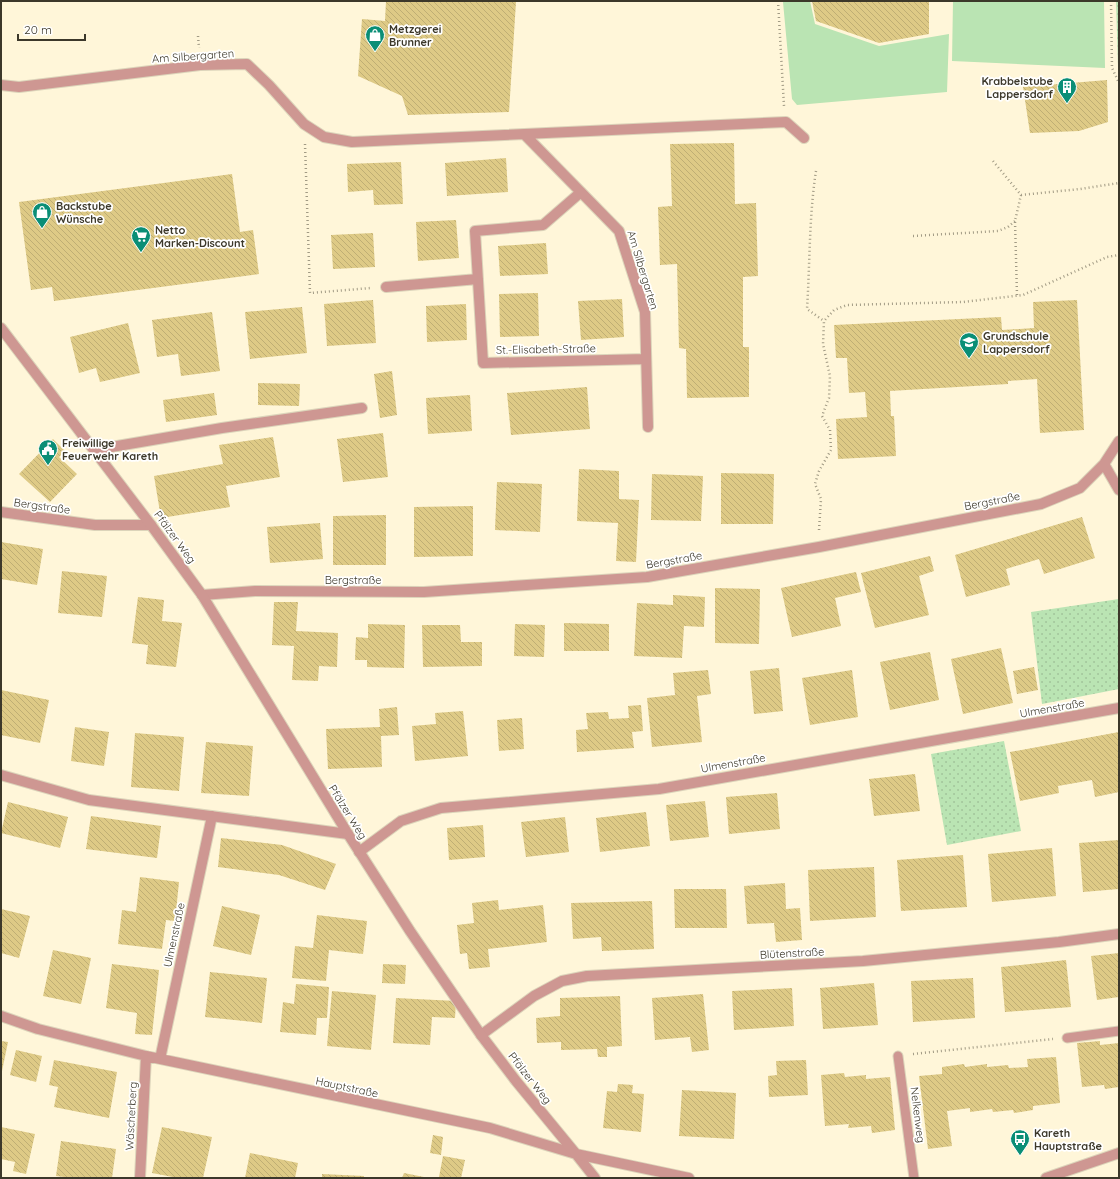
<svg xmlns="http://www.w3.org/2000/svg" width="1120" height="1179" font-family="Quicksand,sans-serif">
<style>
.green{fill:url(#green-dots)}
.pitch{fill:#bae4b3}
.building{fill:url(#building-back-hatch)}
.lines{fill:none;stroke-linecap:round;stroke-linejoin:round}
.service-casing{stroke:#dcd4ba;stroke-width:11}
.minor-casing{stroke:#dcd4ba;stroke-width:12}
.tertiary-casing{stroke:#dcd4ba;stroke-width:12}
.path{stroke:#a19a84;stroke-width:2.5;stroke-dasharray:1 3;stroke-linecap:butt}
.service{stroke:#ce9792;stroke-width:9}
.minor{stroke:#ce9792;stroke-width:10}
.tertiary{stroke:#ce9792;stroke-width:10}
.labels{text-anchor:middle;stroke-width:3.5;stroke-linejoin:round;paint-order:stroke}
.poi-label{font-size:11px;font-weight:bold;fill:#3c382a;stroke:#fff;text-anchor:start}
.street-label{font-size:11px;fill:#3c382a;stroke:#fff}
</style>
<defs>
<pattern id="green-dots" width="8" height="8" patternUnits="userSpaceOnUse"><rect width="8" height="8" fill="#bae4b3"/><path d="M2 2h.1M6 6h.1" fill="none" stroke="#a1c49a" stroke-width="1.8" stroke-linecap="round"/></pattern>
<pattern id="building-back-hatch" width="6" height="6" patternUnits="userSpaceOnUse"><rect width="6" height="6" fill="#deca86"/><path d="M-1 5l2 2M0 0l6 6M5-1l2 2" fill="none" stroke="#bfae74"/></pattern>
</defs>
<rect width="100%" height="100%" fill="#fff6d9"/>
<path class="green" d="M1116,1H1119V70L1118,67Z
M1119,599V689L1042,704L1031,612Z
M1004,741L1021,831L947,845L931,754Z"/>
<path class="pitch" d="M786,1H810L815,24L879,46L949,34L947,92L797,105L792,99L783,2Z
M953,1H1104L1105,68L952,61Z"/>
<path class="building" d="M386,1L516,2L509,112L408,115L402,96L358,76L362,19L385,21Z
M812,1H929V34L879,43L816,21Z
M1107,80L1108,122L1079,131L1030,133L1023,87Z
M734,143L735,204L756,203L758,276L743,277V347H749V397L687,398L686,349L679,348L677,264L660,265L658,207L672,206L670,144Z
M506,158L508,192L447,196L445,163Z
M401,162L403,204L374,205L373,190L348,192L347,164Z
M232,174L240,232L253,230L259,274L54,301L52,287L31,290L19,202Z
M456,220L459,258L418,261L416,222Z
M373,233L375,267L333,269L331,235Z
M546,243L548,274L500,276L498,246Z
M538,293L539,336L500,337L499,294Z
M622,299L624,337L581,340L578,301Z
M373,300L376,343L327,346L324,304Z
M1077,300L1084,430L1040,433L1037,379L1008,381V384L890,391L891,416H894L896,456L838,459L836,419L867,417L865,392L849,393L847,358H836L834,325L1001,317L1002,330L1034,328L1033,302Z
M466,304L467,340L427,342L426,306Z
M302,307L307,353L250,359L245,312Z
M212,312L220,371L181,376L178,354L157,357L152,320Z
M128,323L140,373L100,382L96,368L79,373L70,337Z
M392,371L397,415L380,418L374,374Z
M258,383L300,384L299,406L258,405Z
M587,387L590,429L511,435L507,393Z
M214,393L217,415L166,422L163,400Z
M470,395L472,431L428,434L426,398Z
M383,433L388,477L343,482L337,439Z
M273,437L280,477L226,486L230,507L161,518L154,476L223,464L219,445Z
M53,439L65,451L59,457L77,474L50,502L19,474Z
M579,469L619,471V499L639,500L636,562L616,561L618,523L577,521Z
M721,473L774,474L773,524H721Z
M652,474L703,476L701,521L651,520Z
M497,482L542,484L540,532L495,530Z
M473,506V556L414,557V507Z
M386,515V565H333V516Z
M1082,517L1095,558L1044,574L1039,559L1006,569L1010,585L966,597L955,555Z
M320,523L323,559L270,563L267,527Z
M1,542L43,549L37,585L1,579Z
M930,556L934,571L919,576L929,615L875,628L861,573Z
M62,571L107,576L102,617L58,613Z
M856,572L861,592L835,598L841,626L792,637L781,588Z
M715,588L760,589L759,644L715,643Z
M673,595L705,597L704,627L684,626L682,658L634,656L637,603L673,605Z
M138,597L164,600L162,621L182,623L176,667L146,664L148,645L132,643Z
M274,602H298L296,631L338,633L337,667L319,666L318,681L292,680L294,646L272,645Z
M564,623L609,624V651H564Z
M368,624L405,625L404,668L367,667V660H355L356,637L368,638Z
M515,624L545,625L544,657L514,656Z
M422,625H460L461,642H482V666L423,667Z
M1001,648L1013,703L963,714L951,659Z
M930,652L939,700L890,710L880,662Z
M1034,667L1038,690L1017,694L1013,671Z
M779,668L783,711L754,714L750,671Z
M708,670L711,694L697,696L702,742L652,747L647,698L675,695L673,673Z
M852,670L858,717L810,725L802,678Z
M1,690L49,700L40,743L1,735Z
M641,705L643,731L632,732L634,748L577,752L576,730L588,729L586,713L608,712L609,719L629,718L628,706Z
M397,707L399,735L381,736L382,767L328,769L326,729L380,727L379,709Z
M463,711L468,756L415,761L412,726L436,724L435,713Z
M522,718L524,749L499,751L497,720Z
M75,727L109,732L104,766L71,761Z
M1119,732V792L1095,797L1092,780L1058,786L1059,793L1020,801L1010,752Z
M135,733L184,737L179,791L131,787Z
M206,742L253,746L249,796L201,793Z
M915,774L920,811L874,816L869,779Z
M777,793L780,829L729,834L726,797Z
M705,801L709,837L670,841L666,805Z
M8,802L68,817L60,848L1,833Z
M646,812L650,846L600,852L596,818Z
M91,816L161,826L157,858L86,849Z
M565,817L569,852L526,857L521,822Z
M483,825L485,857L449,860L447,828Z
M221,838L282,845L336,864L325,890L279,875L218,867Z
M1119,840V889L1083,892L1079,843Z
M1052,848L1056,896L992,902L988,854Z
M963,855L967,907L901,911L897,860Z
M874,867L876,917L810,921L808,870Z
M140,877L179,882L175,921L166,920L162,949L118,944L122,910L136,912Z
M785,883L786,909L800,908L802,940L776,942L774,923L747,924L744,886Z
M674,889H726L727,928H675Z
M498,900L499,910L543,905L547,942L488,949L490,967L469,969L467,953L460,954L457,925L474,923L472,903Z
M652,901L654,949L602,951L601,937L573,939L571,903Z
M222,906L260,915L251,955L213,946Z
M1,909L30,916L19,958L1,953Z
M317,915L367,921L363,954L329,950L326,981L292,978L295,946L313,948Z
M53,950L91,958L81,1004L43,996Z
M1119,953V997L1097,1000L1091,956Z
M1066,960L1071,1007L1005,1012L1001,967Z
M112,964L159,970L152,1035L135,1034L137,1013L106,1008Z
M383,964L406,965L405,984L382,983Z
M210,972L267,978L262,1023L205,1017Z
M973,978L975,1018L913,1022L911,981Z
M874,983L878,1025L823,1029L820,988Z
M296,984L329,987L327,1018H317L316,1035L280,1032L283,1002L294,1004Z
M792,988L794,1026L734,1030L732,991Z
M332,991L376,995L371,1050L327,1046Z
M703,994L709,1050L692,1052L690,1037L655,1040L652,998Z
M620,996L622,1046L607,1047V1057H598L597,1049L561,1050V1042L537,1043L536,1018L560,1016V998Z
M396,998L456,1001L455,1018L432,1017L430,1045L393,1043Z
M1,1041L8,1042L2,1071H1Z
M1100,1041V1045L1119,1043V1087L1105,1089L1104,1085L1082,1087L1077,1043Z
M16,1050L42,1056L36,1082L10,1075Z
M1056,1057L1060,1103L1033,1106V1110L1014,1113L1013,1110L993,1112L992,1109L970,1112V1108L947,1111L952,1146L928,1149L919,1076L942,1074V1067L964,1064L965,1067L987,1064V1067L1008,1065L1009,1068L1028,1067L1027,1059Z
M54,1060L117,1072L109,1118L54,1107L58,1087L49,1085Z
M806,1060L808,1095L769,1097L768,1076L777,1075L776,1061Z
M844,1073L845,1077L866,1075V1079L890,1077L895,1130L872,1133L871,1126L848,1128L849,1124L825,1126L821,1075Z
M618,1084L633,1085L632,1093L644,1094L641,1132L603,1128L607,1091L617,1092Z
M682,1090L736,1093L734,1139L679,1136Z
M1,1127L35,1134L26,1174L13,1171L15,1162L1,1159Z
M162,1127L212,1137L203,1178H178L152,1173Z
M433,1135L443,1137L441,1155L430,1153Z
M61,1141L116,1149L112,1178H72L56,1176Z
M250,1153L298,1163L295,1178H245Z
M443,1156L465,1160L461,1178L439,1177Z
M404,1173L424,1177V1178H402Z
M322,1174L364,1176V1178H322Z"/>
<g class="lines">
<g class="service-casing">
<path id="service" d="M1067,1038L1119,1031
M898,1056L914,1178"/>
</g>
<g class="minor-casing">
<path id="minor" d="M1,85L19,87L200,65L247,64L269,85L304,124L324,137L352,142L786,122L804,138
M525,135L619,231L645,312L648,427
M581,192L543,225L475,231L483,363L646,359
M386,287L478,279
M94,450L222,428L362,408
M1104,464L1119,490
M1,512L95,525H151
M202,595L255,591L424,592L647,577L819,547L1041,504L1080,488L1104,464L1119,441
M1,775L89,800L348,834
M359,852L401,821L441,808L659,789L1119,708
M1,1016L38,1029L146,1056L490,1128L576,1154L595,1178
M481,1035L534,996L562,981L587,976L863,961L1059,942L1119,934
M160,1059L212,816
M140,1178L146,1056"/>
</g>
<g class="tertiary-casing">
<path id="tertiary" d="M1,328L151,525L202,595L348,834L410,931L481,1035L516,1081L576,1154L689,1178
M1046,1178L1119,1153"/>
</g>
<path class="path" d="M778,1L784,106
M1111,1L1112,68L1119,83
M198,36L199,48
M305,144L310,293L371,288
M993,161L1021,195L1080,189L1119,183
M816,171C809,216 810,263 807,309L824,321
M913,236L998,231L1008,227L1015,221
M1017,295L1015,221L1021,195
M819,530L821,499L815,484L819,471L831,450L830,430L822,416L829,398L830,376L823,344L824,321L834,310L847,305L963,302L1023,295L1107,257L1119,255
M913,1054L1053,1039"/>
<use href="#service" class="service"/>
<use href="#minor" class="minor"/>
<use href="#tertiary" class="tertiary"/>
</g>
<defs>
<g id="shop-pin" transform="scale(1)"><path d="M0 17L-7.5 6A9.5 9.5 0 1 1 7.5 6Z" fill="#0a8e76" stroke="#fff"/><path d="M-5-2.5h2.3a2.7 3.5 0 0 1 5.4 0H5L5.5 6h-11ZM-1.5-2.5h3a1.5 2.3 0 0 0-3 0Z" fill="#fff"/></g>
<g id="building-pin" transform="scale(1)"><path d="M0 17L-7.5 6A9.5 9.5 0 1 1 7.5 6Z" fill="#0a8e76" stroke="#fff"/><path d="M-4-6H4V6H1V3H-1V6H-4ZM-2.5-4.3h1.7v1.8h-1.7ZM.8-4.3h1.7v1.8H.8ZM-2.5-1h1.7V.8h-1.7ZM.8-1h1.7V.8H.8Z" fill="#fff"/></g>
<g id="supermarket-pin" transform="scale(1)"><path d="M0 17L-7.5 6A9.5 9.5 0 1 1 7.5 6Z" fill="#0a8e76" stroke="#fff"/><path d="M-6-5.5h2.5l.6 2H6L4.5 2H-2.5L-4.4-4H-6ZM-1.5 3.2a1.3 1.3 0 1 0 .1 0ZM3 3.2a1.3 1.3 0 1 0 .1 0Z" fill="#fff"/></g>
<g id="school-pin" transform="scale(1)"><path d="M0 17L-7.5 6A9.5 9.5 0 1 1 7.5 6Z" fill="#0a8e76" stroke="#fff"/><path d="M0-5L7-2L0 1L-7-2ZM-4 1L0 2.5L4 1V4Q0 6-4 4Z" fill="#fff"/></g>
<g id="civic-pin" transform="scale(1)"><path d="M0 17L-7.5 6A9.5 9.5 0 1 1 7.5 6Z" fill="#0a8e76" stroke="#fff"/><path d="M-.6-6.5H3V-4.5H.6V-3L4-1V1h2V6H-6V1h2V-1L-.6-3ZM-1.2 2.5V6h2.4V2.5Z" fill="#fff"/></g>
<g id="bus-pin" transform="scale(1)"><path d="M0 17L-7.5 6A9.5 9.5 0 1 1 7.5 6Z" fill="#0a8e76" stroke="#fff"/><path d="M-5-6H5V4H4V6H2V4H-2V6H-4V4H-5ZM-3.5-4V0h7V-4ZM-3.5 1.2v1.5H-2V1.2ZM2 1.2v1.5H3.5V1.2Z" fill="#fff"/></g>
</defs>
<g fill-rule="evenodd">
<use href="#shop-pin" x="375" y="35"/>
<use href="#building-pin" x="1067" y="87"/>
<use href="#shop-pin" x="42" y="212"/>
<use href="#supermarket-pin" x="141" y="236"/>
<use href="#school-pin" x="969" y="342"/>
<use href="#civic-pin" x="48" y="449"/>
<use href="#bus-pin" x="1020" y="1139"/>
</g>
<g class="labels">
<g class="poi-label">
<text x="389" y="33">Metzgerei<tspan x="389" dy="13">Brunner</tspan></text>
<text x="1053" y="85" text-anchor="end">Krabbelstube<tspan x="1053" dy="13">Lappersdorf</tspan></text>
<text x="56" y="210">Backstube<tspan x="56" dy="13">Wünsche</tspan></text>
<text x="155" y="234">Netto<tspan x="155" dy="13">Marken-Discount</tspan></text>
<text x="983" y="340">Grundschule<tspan x="983" dy="13">Lappersdorf</tspan></text>
<text x="62" y="447">Freiwillige<tspan x="62" dy="13">Feuerwehr Kareth</tspan></text>
<text x="1034" y="1137">Kareth<tspan x="1034" dy="13">Hauptstraße</tspan></text>
</g>
<g class="street-label">
<text transform="translate(193 56) rotate(-4)" y="4">Am Silbergarten</text>
<text transform="translate(643 270) rotate(73)" y="4">Am Silbergarten</text>
<text transform="translate(546 349) rotate(-1)" y="4">St.-Elisabeth-Straße</text>
<text transform="translate(992 501) rotate(-11)" y="4">Bergstraße</text>
<text transform="translate(42 506) rotate(8)" y="4">Bergstraße</text>
<text transform="translate(175 537) rotate(54)" y="4">Pfälzer Weg</text>
<text transform="translate(674 560) rotate(-10)" y="4">Bergstraße</text>
<text x="353" y="584">Bergstraße</text>
<text transform="translate(1052 708) rotate(-10)" y="4">Ulmenstraße</text>
<text transform="translate(733 763) rotate(-10)" y="4">Ulmenstraße</text>
<text transform="translate(348 812) rotate(58)" y="4">Pfälzer Weg</text>
<text transform="translate(174 935) rotate(-78)" y="4">Ulmenstraße</text>
<text transform="translate(792 953) rotate(-3)" y="4">Blütenstraße</text>
<text transform="translate(530 1078) rotate(52)" y="4">Pfälzer Weg</text>
<text transform="translate(347 1087) rotate(12)" y="4">Hauptstraße</text>
<text transform="translate(918 1115) rotate(83)" y="4">Nelkenweg</text>
<text transform="translate(131 1116) rotate(-87)" y="4">Wäscherberg</text>
</g>
</g>
<rect width="1120" height="1179" fill="none" stroke="#3c382a" stroke-width="4"/>
<path d="M18 34v6h67v-6" fill="none" stroke="#3c382a" stroke-width="2"/>
<text x="24" y="34" font-size="12" fill="#3c382a" stroke="#ffffff" stroke-width="3" paint-order="stroke">20 m</text>
</svg>
